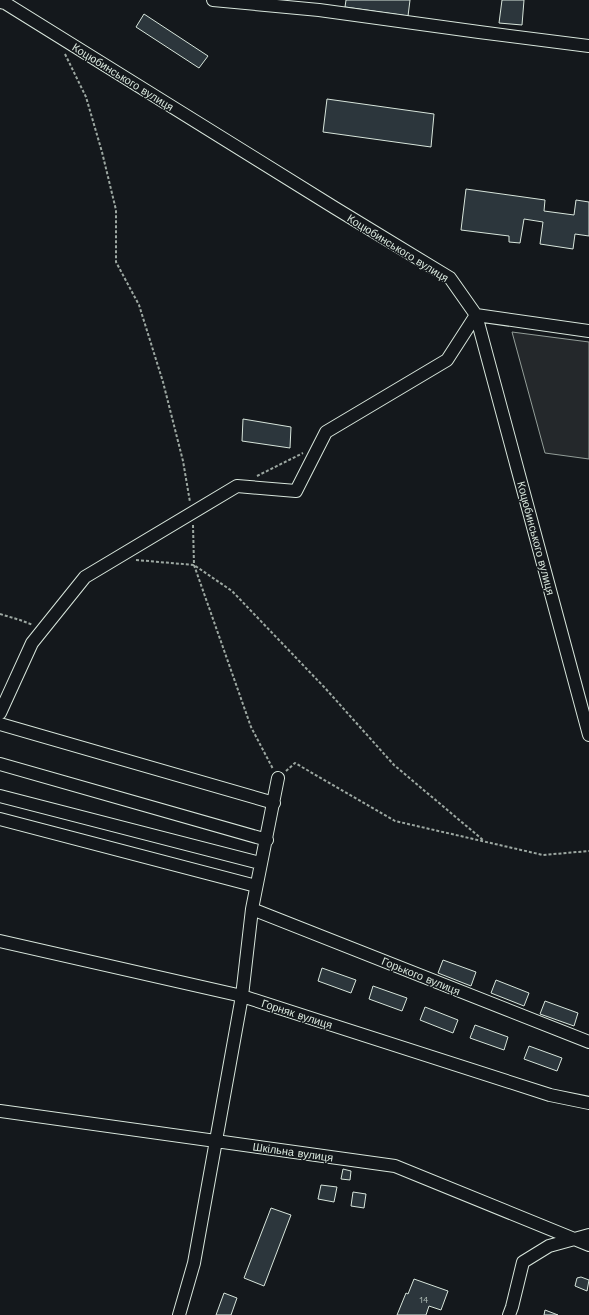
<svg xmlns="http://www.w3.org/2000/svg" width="589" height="1315" font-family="'Work Sans',sans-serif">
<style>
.parking{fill:#24282b;stroke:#939e99}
.building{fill:#2c363c;stroke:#d8e6dc}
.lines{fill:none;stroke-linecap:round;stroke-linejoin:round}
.minor-casing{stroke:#d8e6dc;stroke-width:14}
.path{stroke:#9da8a2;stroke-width:2;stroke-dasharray:3 2;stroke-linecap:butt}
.minor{stroke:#14181c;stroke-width:12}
.labels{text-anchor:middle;stroke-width:3;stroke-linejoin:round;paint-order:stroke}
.number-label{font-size:9px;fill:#adbab4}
.street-label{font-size:11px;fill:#d8e6dc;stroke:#14181c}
</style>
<rect width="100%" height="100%" fill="#14181c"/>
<path class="parking" d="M512,332L589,342V459L545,453Z"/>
<path class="building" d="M346,0H410L408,16L345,7Z
M502,0H524L522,25L499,23Z
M144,14L208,56L199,68L136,27Z
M327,99L434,114L431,147L323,132Z
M466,189L545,200L544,211L574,215L576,200L589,202V236L575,234L573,249L540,244L543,222L524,219L520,243L509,242V236L461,230Z
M243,419L291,427L290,448L242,441Z
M443,960L476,972L471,986L438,973Z
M322,968L356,980L351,993L318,981Z
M496,980L529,993L524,1006L491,993Z
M373,986L407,998L402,1011L369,999Z
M545,1001L578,1013L574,1026L540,1014Z
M425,1007L458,1020L453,1033L420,1020Z
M475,1025L508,1037L504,1050L470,1038Z
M529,1046L562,1058L557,1071L524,1059Z
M343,1169L351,1171L350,1180L341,1179Z
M321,1185L337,1187L334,1202L318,1199Z
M353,1192L366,1194L364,1208L351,1206Z
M271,1208L291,1215L264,1286L244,1278Z
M581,1277L589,1280L587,1291L575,1286L577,1278Z
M414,1279L448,1291L441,1310L429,1306L426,1315H397L406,1293L408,1294Z
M224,1293L237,1298L231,1315H216Z
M545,1310L558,1315H544Z"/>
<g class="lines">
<g class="minor-casing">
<path id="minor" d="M213,0L319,10L479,32L589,46
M0,2L5,3L335,208L450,278L476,315L589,735
M0,713L32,643L85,577L237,486L296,491L326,432L447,360L476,315L589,331
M0,724L274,803
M0,764L267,840
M0,796L260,863
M0,819L256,886
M252,909L589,1042
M0,941L242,996L550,1095L589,1103
M0,1111L395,1166L589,1245
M179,1315L194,1263L242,996L252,909L278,778
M509,1315L512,1307L523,1262L549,1246L589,1235"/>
</g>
<path class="path" d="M65,54L86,97L102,152L116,210V262L139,305L163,382L183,461L190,502
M257,476L303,453
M193,525L194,565L251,727L273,769
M136,560L194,565L232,591L325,688L394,765L483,840
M0,614L20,620L33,625
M286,771L295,763L395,821L543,855L589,851"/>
<use href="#minor" class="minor"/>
</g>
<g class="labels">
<g class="number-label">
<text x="424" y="1303">14</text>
</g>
<g class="street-label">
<text transform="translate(123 77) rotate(32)" y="4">Коцюбинського вулиця</text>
<text transform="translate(398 248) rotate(32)" y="4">Коцюбинського вулиця</text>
<text transform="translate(536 538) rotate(75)" y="4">Коцюбинського вулиця</text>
<text transform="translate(421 976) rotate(22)" y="4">Горького вулиця</text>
<text transform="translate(297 1014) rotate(18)" y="4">Горняк вулиця</text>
<text transform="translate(293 1152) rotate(8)" y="4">Шкільна вулиця</text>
</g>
</g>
</svg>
